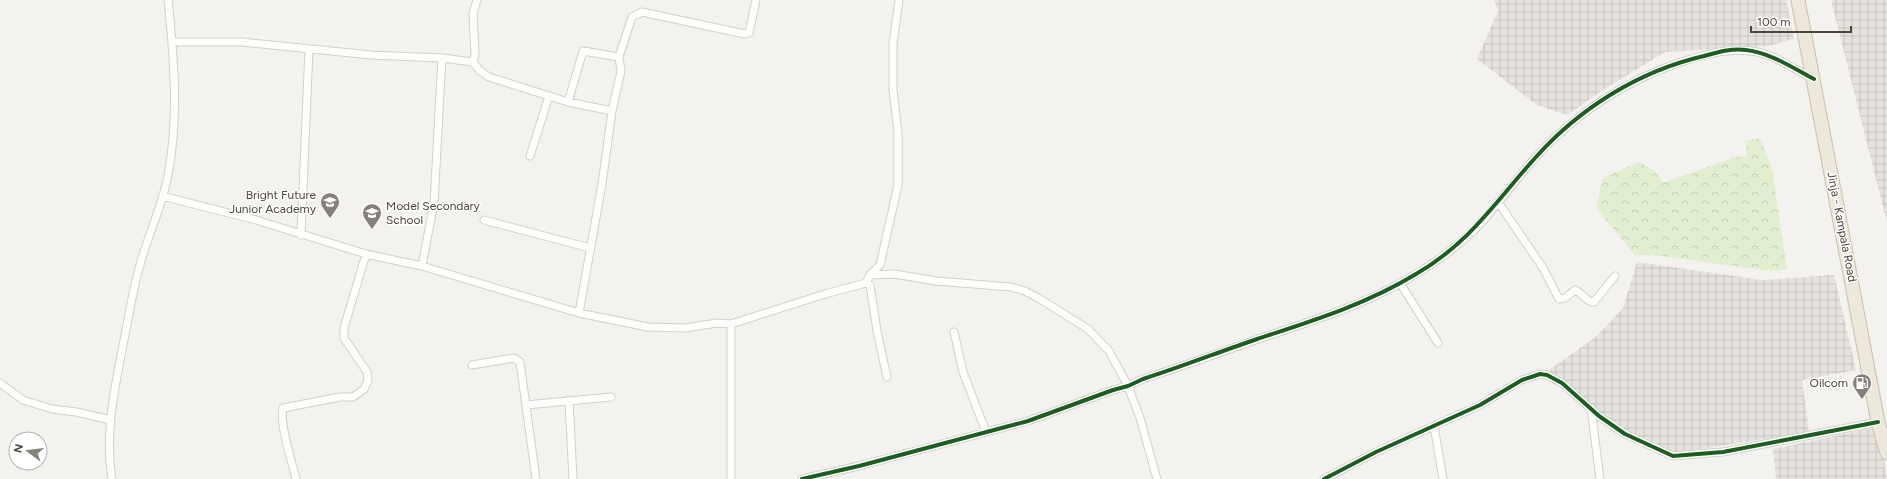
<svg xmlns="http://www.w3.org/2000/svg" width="1887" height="479" font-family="Figtree,sans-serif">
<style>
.industrial{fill:url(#industrial-grid)}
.forest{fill:url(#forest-crowns)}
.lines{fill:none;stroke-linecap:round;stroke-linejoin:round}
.street-casing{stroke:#d2d0cb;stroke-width:9}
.highway-casing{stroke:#ccbfa9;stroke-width:15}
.street{stroke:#fdfdfc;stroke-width:7}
.highway{stroke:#ede8db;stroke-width:13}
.cycleway-casing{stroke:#fff;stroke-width:6}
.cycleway{stroke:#1b5e20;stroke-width:4}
.labels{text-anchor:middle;stroke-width:3;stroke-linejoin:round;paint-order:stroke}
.poi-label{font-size:12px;fill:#4b4439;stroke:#fff;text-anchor:end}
.street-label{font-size:12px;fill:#4b4439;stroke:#fff}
</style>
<defs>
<pattern id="industrial-grid" width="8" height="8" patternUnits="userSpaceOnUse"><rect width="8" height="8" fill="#e6e2de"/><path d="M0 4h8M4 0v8" fill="none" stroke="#c7c3bf"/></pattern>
<pattern id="forest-crowns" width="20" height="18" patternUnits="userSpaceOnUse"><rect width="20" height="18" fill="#e1eecf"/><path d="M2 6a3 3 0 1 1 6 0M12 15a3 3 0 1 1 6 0" fill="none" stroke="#c3cdb2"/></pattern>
</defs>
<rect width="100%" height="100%" fill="#f4f2ee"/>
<path class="industrial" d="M1494,0H1786L1794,39L1767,46L1665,52L1603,90L1567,115L1537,105L1477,59L1498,11Z
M1831,0H1887V222Z
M1637,262L1762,280L1834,275L1856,370L1802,380L1809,432L1674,453L1611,422L1548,371L1598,335L1623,308Z
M1878,427L1887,479H1776L1773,449Z"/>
<path class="forest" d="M1760,138L1772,169L1787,270L1771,271L1652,255H1635L1596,208L1603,178L1638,162L1655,171L1663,183L1735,157L1747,156L1746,141Z"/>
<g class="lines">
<g class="street-casing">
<path id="street" d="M172,42H241L371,55L442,58L473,62L475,55L473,13L477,0
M473,62L480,71L489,77L568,102L612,111
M568,102L583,51L619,57
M530,156L549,96
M162,196L256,220L366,254L422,266L579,313L648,327L685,328L717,323L731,324
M1498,202L1543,268L1559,299L1565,298L1575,290C1583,293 1586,302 1594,302L1615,276
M484,220L590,248
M301,235L309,49
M422,266L434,203L442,58
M870,275L894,274L936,281L1011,287L1025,291L1040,299L1088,329L1109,351L1128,386L1140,418L1157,479
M866,283L870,285L877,331L887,377
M1400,283L1438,343
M579,313L602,184L612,111L621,71L619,57L632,17L642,12L745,34L749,33L756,0
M954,332L963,372L986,432
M472,365L514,358L520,362L536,479
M0,383L23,400L52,409L76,412L111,420
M569,400L573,479
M526,405L611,397
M1591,408L1600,479
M1434,426L1443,479
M112,479C104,431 116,382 125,335C130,310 134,283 142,258C150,231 163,203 168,175C179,118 174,57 168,0
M296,479C292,462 279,423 283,408L340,397H353L364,389L368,381L367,372L344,338V328L366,254
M731,479V324L825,294L866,283L870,275L880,265L898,185V132L893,90V44L899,0
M802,479L859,466L1028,421L1113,390L1128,386L1143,379C1183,366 1222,352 1261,338C1315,320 1371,303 1419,272C1439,260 1458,246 1475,229C1497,207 1514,181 1535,158C1575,114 1625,81 1681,62C1705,54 1732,47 1757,52C1777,56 1796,70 1813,79
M1324,479L1376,452L1480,405L1522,380L1540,374L1547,375L1562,383L1599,416L1625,434L1673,456L1723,452L1878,422"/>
</g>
<g class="highway-casing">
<path id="highway" d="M1798,0L1878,422L1887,453"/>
</g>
<use href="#street" class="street"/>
<use href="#highway" class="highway"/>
<g class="cycleway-casing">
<path id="cycleway" d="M802,479L859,466L1028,421L1113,390L1128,386L1143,379C1181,367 1219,352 1257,339C1312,321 1367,304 1416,274C1470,243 1496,201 1536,157C1580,108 1639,71 1704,56C1718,52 1732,48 1746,50C1771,53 1793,68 1814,79
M1324,479L1376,452L1480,405L1522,380L1540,374L1547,375L1562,383L1599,416L1625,434L1673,456L1723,452L1878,422"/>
</g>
<use href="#cycleway" class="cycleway"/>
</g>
<defs>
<g id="school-pin" transform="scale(1)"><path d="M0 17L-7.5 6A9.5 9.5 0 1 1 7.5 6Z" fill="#868178" stroke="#fff"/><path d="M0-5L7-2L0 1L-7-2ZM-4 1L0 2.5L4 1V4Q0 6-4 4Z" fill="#fff"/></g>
<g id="fuel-pin" transform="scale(1)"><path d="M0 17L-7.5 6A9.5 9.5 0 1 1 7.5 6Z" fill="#868178" stroke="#fff"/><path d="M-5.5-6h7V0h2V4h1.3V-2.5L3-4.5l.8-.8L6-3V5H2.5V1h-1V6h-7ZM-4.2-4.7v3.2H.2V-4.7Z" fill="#fff"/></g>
</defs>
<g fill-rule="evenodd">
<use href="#school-pin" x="330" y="202"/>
<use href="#school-pin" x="372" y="213"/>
<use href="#fuel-pin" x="1862" y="383"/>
</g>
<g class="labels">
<g class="poi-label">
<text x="316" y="199">Bright Future<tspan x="316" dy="14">Junior Academy</tspan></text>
<text x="386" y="210" text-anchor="start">Model Secondary<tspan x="386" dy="14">School</tspan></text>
<text x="1848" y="387">Oilcom</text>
</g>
<g class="street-label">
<text transform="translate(1842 227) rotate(79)" y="4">Jinja - Kampala Road</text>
</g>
</g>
<g transform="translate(28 451) rotate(285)"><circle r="19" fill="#ffffff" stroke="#b7b4b0"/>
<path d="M0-3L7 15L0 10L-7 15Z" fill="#868178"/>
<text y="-6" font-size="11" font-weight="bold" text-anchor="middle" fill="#4b4439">N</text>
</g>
<path d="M1751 26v6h100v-6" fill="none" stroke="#4b4439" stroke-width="2"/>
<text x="1757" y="26" font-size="12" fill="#4b4439" stroke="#ffffff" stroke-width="3" paint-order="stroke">100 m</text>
</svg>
